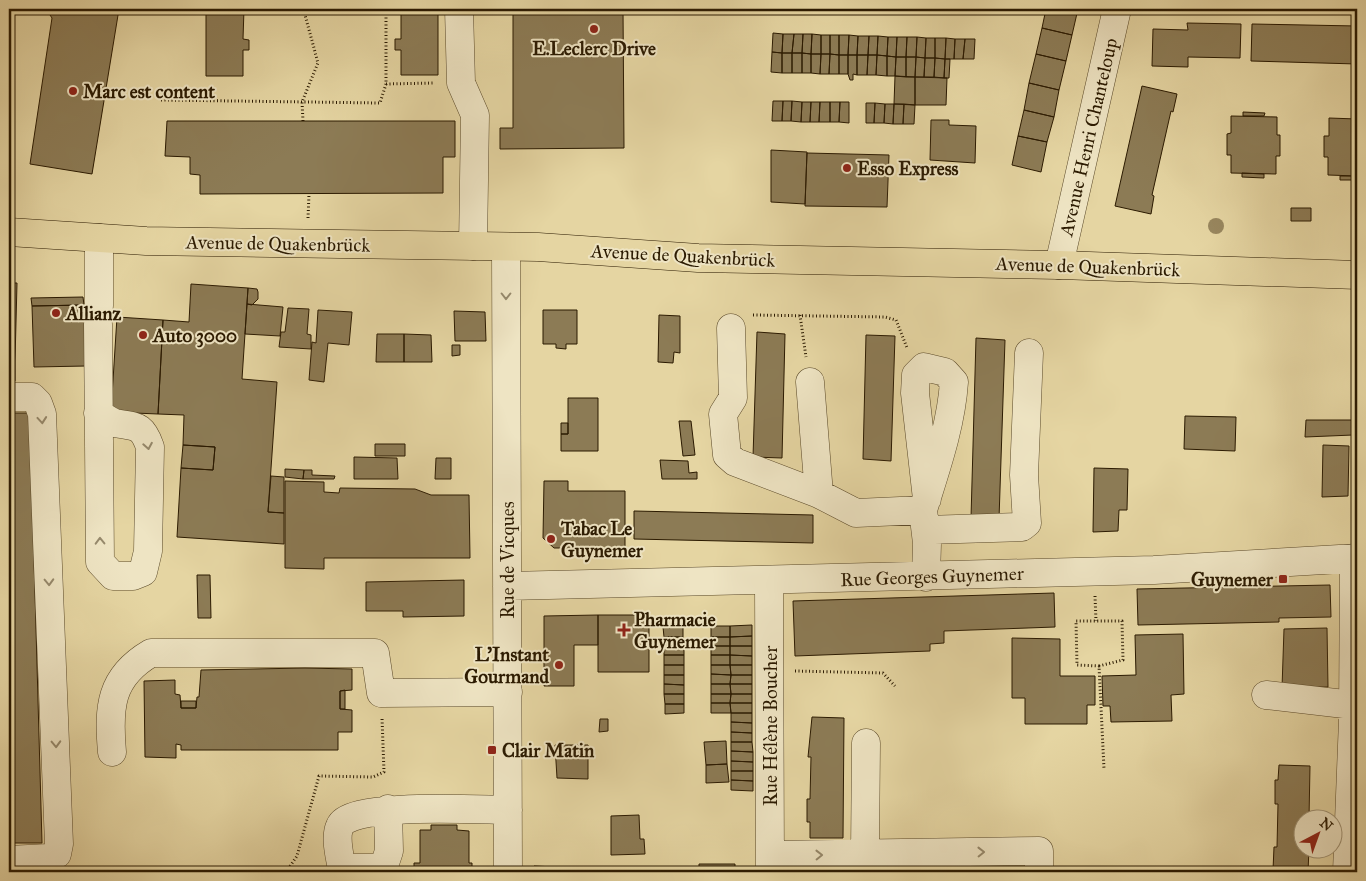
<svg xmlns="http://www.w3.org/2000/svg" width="1366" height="881" font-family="'IM FELL Great Primer',serif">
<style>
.building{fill:#8c7b55;stroke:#2b1a01}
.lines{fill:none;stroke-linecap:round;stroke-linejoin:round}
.minor-casing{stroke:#5a4929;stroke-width:29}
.major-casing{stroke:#2b1a01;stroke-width:29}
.path{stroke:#2b1a01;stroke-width:3;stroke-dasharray:1 2.5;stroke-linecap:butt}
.minor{stroke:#eee4c3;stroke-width:28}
.major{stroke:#e5d5a2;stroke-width:28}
.tree{fill:#98875f}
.oneway{stroke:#96896c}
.poi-dot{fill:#8f2418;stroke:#eee4c3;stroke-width:2}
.labels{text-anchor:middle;stroke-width:4;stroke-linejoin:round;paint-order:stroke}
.poi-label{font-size:19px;font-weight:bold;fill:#2b1a01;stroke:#eee4c3;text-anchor:start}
.street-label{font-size:19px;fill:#2b1a01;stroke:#eee4c3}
</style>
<rect width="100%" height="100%" fill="#e5d5a2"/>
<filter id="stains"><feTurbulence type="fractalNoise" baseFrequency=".004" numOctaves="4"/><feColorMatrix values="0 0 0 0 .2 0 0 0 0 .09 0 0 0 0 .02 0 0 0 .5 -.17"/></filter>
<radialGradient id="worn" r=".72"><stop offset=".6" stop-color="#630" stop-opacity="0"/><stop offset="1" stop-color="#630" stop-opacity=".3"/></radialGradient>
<path class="building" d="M46,9H119L92,174L30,164L52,18Z
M206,9H244L243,39L249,40V50H243V76H206Z
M401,9H438V75H401V50H395V39H401Z
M513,9H623L624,148L500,149V128H513Z
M1046,9H1078L1072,35L1042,28Z
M1187,23L1241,24L1240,58L1188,57V67L1152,66L1153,29L1188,30Z
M1252,24L1357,26V64L1251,61Z
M1042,28L1072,35L1066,61L1036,54Z
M773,33L783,34L782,53L772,52Z
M783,34H794L792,53H782Z
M794,34H803L802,53H792Z
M803,34H812L811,54L802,53Z
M812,34L821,35V54H811Z
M821,35H830V54H821Z
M830,35H839V55L830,54Z
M839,35H849L848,55H839Z
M849,35L858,36L857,55H848Z
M858,36H869L868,55H857Z
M869,36H878L877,55H868Z
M878,36L888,37L887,56L877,55Z
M888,37H897L896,57L887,56Z
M897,37H907L906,57H896Z
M907,37H917L916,57H906Z
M917,37L926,38L925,58L916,57Z
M926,38H935V58H925Z
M935,38H946L945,59L935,58Z
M946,38L955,39L954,59H945Z
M955,39H965L963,59H954Z
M965,39H975L974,59H963Z
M772,52L782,53V73L771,72Z
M782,53H792V73H782Z
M792,53H802V73H792Z
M802,53L811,54V73H802Z
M811,54H821L820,74L811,73Z
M821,54H830L829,74H820Z
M830,54L839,55V74H829Z
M1036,54L1066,61L1059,90L1029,83Z
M839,55H848V74H839Z
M848,55H857V75L853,74V80H850L848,74Z
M857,55H868L867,75H857Z
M868,55H877L876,75H867Z
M877,55L887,56V76L876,75Z
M887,56L896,57L895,76H887Z
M896,57H906V77L895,76Z
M906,57H916L915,77H906Z
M916,57L925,58L924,77H915Z
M925,58H935L934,77H924Z
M935,58L945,59L944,78L934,77Z
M945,59H950L949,78H944Z
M895,76L915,77V105L894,104Z
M915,77L947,78L946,105H915Z
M1029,83L1059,90L1054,117L1024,110Z
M1142,86L1177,94L1173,112L1171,111L1152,195L1154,196L1151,214L1115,206Z
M773,101H783L782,121H772Z
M783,101H792L791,121H782Z
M792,101L802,102L801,122L791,121Z
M802,102H811L810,122H801Z
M811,102H820L819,122H810Z
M820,102H830V122H819Z
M830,102H840L839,122H830Z
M840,102H849V123L839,122Z
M866,103H875L874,123H866Z
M875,103L885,104L884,123H874Z
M885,104H894L893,124L884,123Z
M894,104H904L903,124H893Z
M904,104L915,105L914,124H903Z
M1024,110L1054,117L1047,142L1018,136Z
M1243,112L1265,113L1264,116H1243Z
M1231,116L1277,117V135H1280V156H1276V174L1231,173V155H1227V134L1231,133Z
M1329,118L1357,119V176L1328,175V157H1324V136H1329Z
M931,120H949V125L976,126L975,163L930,160Z
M167,121H455V157H443V193L200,194V175L190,174V157L165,156Z
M1018,136L1047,142L1041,172L1012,165Z
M771,150L807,152L805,204L771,202Z
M807,153L889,155L887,207L805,206Z
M1242,173L1264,174V178L1242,177Z
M1340,176H1357V180H1340Z
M1291,208H1311V221H1291Z
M9,283H17L15,361L9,360Z
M191,284L248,288L242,379L277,382L268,512L284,513V544L177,537L181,468L213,470L215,447L183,445L184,415L158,414L163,320L189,322Z
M248,288L257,289L258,292V299L252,305L247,304Z
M83,297L84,305L32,306L31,298Z
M247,304L283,307L280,336L245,334Z
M84,305L86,366L34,367L32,306Z
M288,308L309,309L307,334L311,335V349L279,347L281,332H285Z
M318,310L352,312L349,345L328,343L324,382L309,380L312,342L316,343Z
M543,310H577V344H566V349L556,348V344H543Z
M454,311L485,312L486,341H455Z
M659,315L680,316V353L674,352L673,363L658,362Z
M117,317L163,320L158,414L111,412Z
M757,332L785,334L782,458L753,457Z
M377,334H404V362H376Z
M404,334L431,335L432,362H404Z
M866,335L895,336L891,461L863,459Z
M976,338L1005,340L999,519L971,518Z
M452,345H460V355L452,356Z
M9,360L15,361V381H9Z
M568,398H598V451H561V434H568Z
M9,413H30L42,843H10Z
M1185,416L1236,417L1235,451L1184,449Z
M1306,420H1354L1353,435L1305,437Z
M679,421H691L695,455L683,456Z
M561,423H568V434H561Z
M375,444H405V456H375Z
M183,445L215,447L213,470L181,468Z
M1323,445L1349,446L1348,496L1322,497Z
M354,457L397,458L398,479H354Z
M436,458H451V479H435Z
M660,460L688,461L689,473L697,472V479H662Z
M1094,468L1128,469L1127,510H1119L1118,531L1093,532Z
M285,469L304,470L303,479L285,477Z
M304,470H312V475L335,476L334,479H303Z
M271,476L284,477V513L268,512Z
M285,481L324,482V492L339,493L340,488L415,489L431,495H469L470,558H324V569L285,568Z
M544,481H568V491H625V548H554L543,538Z
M634,511L813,515V543L634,539Z
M197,575H210L211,618H198Z
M464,580V616L403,617V611H366V582Z
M1330,585L1331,617L1279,618V622L1138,625L1137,589Z
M1054,593L1055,627L944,631V643L930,644V651L795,656L793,601Z
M598,615H649V672H598Z
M598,615V645H574V686H544V616Z
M752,625V636L730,637V626Z
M683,626V637H664L663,627Z
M711,626H730V637H711Z
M1327,628L1328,687L1282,688L1284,629Z
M1183,634L1184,694L1171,695L1172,721L1111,722L1110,706H1103L1102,676L1136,675L1135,635Z
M752,636V646H730V637Z
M664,637H683L684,646H664Z
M711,637H730V646H711Z
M1012,638L1060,639V676H1095V705H1087V724H1025V698H1012Z
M664,646H684V655H664Z
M711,646H730V655H711Z
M730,646H752V656L730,655Z
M664,655H684V665H664Z
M711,655H730V665H711Z
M730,655L752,656V665H730Z
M664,665H684V675H664Z
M711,665H730L731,675L711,674Z
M730,665H752V675H731Z
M305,668L352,669V690L340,691V709L352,710V732H338V750H181V745L176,744V758L145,757L144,681L175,680V694L180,695L181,708H196L197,697H199L201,670Z
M711,674L731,675L730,684H711Z
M664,675H684V685L664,684Z
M731,675H752V684H730Z
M664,684L684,685V694H664Z
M711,684H730L731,694H711Z
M730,684H752V694H731Z
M345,690V709H340V691Z
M664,694H684V704H665Z
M711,694H731L730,703H711Z
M731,694H752V703H730Z
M181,701H196V708H181Z
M711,703H730L731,713H711Z
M730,703H752V713H731Z
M665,704H684V713L665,714Z
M731,713H752V723L731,722Z
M812,717L844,718L843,838H810V822H807V799H810L811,757H808Z
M600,719H608V731L599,732Z
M731,722L752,723V733L731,732Z
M731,732L752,733V742H731Z
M726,741L727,764L706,765L704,742Z
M731,742H752L753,752L731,751Z
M555,745H588V779L557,778Z
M731,751L753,752V762L731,761Z
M731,761L753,762V771H731Z
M727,764L729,782L706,783V765Z
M1279,765L1310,766L1309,818H1304V848H1309L1308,872H1277V870H1273L1274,847H1277L1278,804H1275V780H1278Z
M731,771H753V781L731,780Z
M731,780L753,781V791L731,790Z
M639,815L640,839H644L645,854L611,855V816Z
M431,825H457V830L469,831V863H472V872H414V863H420V830H431Z
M699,864H735V872H699Z
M534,866L577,868V872H534Z"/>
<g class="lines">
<g class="minor-casing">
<path id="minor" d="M459,9L461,83L475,115L473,246
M99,238V306
M506,247L508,872
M1059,265L1117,9
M98,324L100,562L113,576H133L143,572L148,551L150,447C142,424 136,427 115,423C109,421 103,416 98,413
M731,328L733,398L723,414L727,455L735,462L819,494L856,513L923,510L927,543L926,577
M810,382L819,494
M9,397H32L38,403L42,414L59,844L57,854L48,858L9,860
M923,510C936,468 951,426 954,382L945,372L924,367L916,375L915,393L927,499
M926,530L1022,527L1027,523L1024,475L1029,353
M769,581L770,872
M507,586L1154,570L1357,558
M1266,695L1353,705
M112,752C108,707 110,677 151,653H375L381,693L508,692
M388,809L389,851L385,863L380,868H350L341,864C339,853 335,836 340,826C349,802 481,810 508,810
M865,854L866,743
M770,855L1039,851V872
M1347,872L1353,720L1354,558"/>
</g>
<g class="major-casing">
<path id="major" d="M9,232L146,241L538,247L698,258L1059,265L1357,275"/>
</g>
<path class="path" d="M386,84L435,83
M161,100L380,103L386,84V9
M303,121L302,102L318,63L305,15L307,9
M308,218L309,194
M753,315L885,317L896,320L907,348
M800,315L806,357
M1095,596L1096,621
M1099,666L1123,660L1122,621H1076L1077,665L1099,666L1104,769
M795,671L883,673L895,686
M286,872L297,856L319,776L373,777L384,772L382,718"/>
<use href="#minor" class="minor"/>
<use href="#major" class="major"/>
</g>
<circle class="tree" cx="1216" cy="226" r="8"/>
<defs><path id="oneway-chevron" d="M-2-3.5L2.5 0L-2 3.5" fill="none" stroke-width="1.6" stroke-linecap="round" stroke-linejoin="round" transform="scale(1.25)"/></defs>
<g class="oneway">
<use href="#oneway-chevron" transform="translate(506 296) rotate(90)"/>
<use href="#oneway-chevron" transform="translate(42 420) rotate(85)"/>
<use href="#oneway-chevron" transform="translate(148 446) rotate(80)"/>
<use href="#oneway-chevron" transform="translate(100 541) rotate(-91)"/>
<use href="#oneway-chevron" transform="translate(49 582) rotate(88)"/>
<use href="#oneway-chevron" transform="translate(56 744) rotate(88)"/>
<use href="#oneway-chevron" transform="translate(981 852) rotate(-1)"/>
<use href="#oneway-chevron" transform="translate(819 855) rotate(-1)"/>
</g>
<g class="poi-dot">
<circle cx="594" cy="29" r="5"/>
<circle cx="73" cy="91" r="5"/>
<circle cx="847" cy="168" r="5"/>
<circle cx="56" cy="313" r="5"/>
<circle cx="143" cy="335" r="5"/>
<circle cx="551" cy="539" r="5"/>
<rect x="1278" y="574" width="10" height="10" rx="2.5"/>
<path d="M621.5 622.5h5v5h5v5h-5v5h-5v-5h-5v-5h5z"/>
<circle cx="559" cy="665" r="5"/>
<rect x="487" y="745" width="10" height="10" rx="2.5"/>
</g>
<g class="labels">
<g class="poi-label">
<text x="594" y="55" text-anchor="middle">E.Leclerc Drive</text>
<text x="83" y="98">Marc est content</text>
<text x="857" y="175">Esso Express</text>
<text x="66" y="320">Allianz</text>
<text x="153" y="342">Auto 3000</text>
<text x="561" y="535">Tabac Le<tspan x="561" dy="22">Guynemer</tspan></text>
<text x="1273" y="586" text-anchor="end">Guynemer</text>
<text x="634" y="626">Pharmacie<tspan x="634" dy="22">Guynemer</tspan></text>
<text x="549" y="661" text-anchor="end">L'Instant<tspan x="549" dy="22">Gourmand</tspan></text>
<text x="502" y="757">Clair Matin</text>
</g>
<g class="street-label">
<text transform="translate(1088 137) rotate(-77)" y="7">Avenue Henri Chanteloup</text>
<text transform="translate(278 243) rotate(1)" y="7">Avenue de Quakenbrück</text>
<text transform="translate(683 255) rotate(3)" y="7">Avenue de Quakenbrück</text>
<text transform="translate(1088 266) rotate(2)" y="7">Avenue de Quakenbrück</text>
<text transform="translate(507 560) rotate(-90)" y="7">Rue de Vicques</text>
<text transform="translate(932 576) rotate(-2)" y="7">Rue Georges Guynemer</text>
<text transform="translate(770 726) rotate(-90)" y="7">Rue Hélène Boucher</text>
</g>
</g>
<rect width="1366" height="881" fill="none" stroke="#e5d5a2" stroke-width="30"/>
<rect x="10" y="10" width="1346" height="861" fill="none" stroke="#2b1a01" stroke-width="2.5"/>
<rect x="15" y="15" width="1336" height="851" fill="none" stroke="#2b1a01"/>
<g transform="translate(1318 834) rotate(41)"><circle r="24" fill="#eee4c3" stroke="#a09375"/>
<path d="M0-4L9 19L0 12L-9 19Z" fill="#8f2418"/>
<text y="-8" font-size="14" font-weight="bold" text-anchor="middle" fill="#2b1a01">N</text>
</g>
<rect width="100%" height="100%" filter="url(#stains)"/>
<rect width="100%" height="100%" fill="url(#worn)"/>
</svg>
